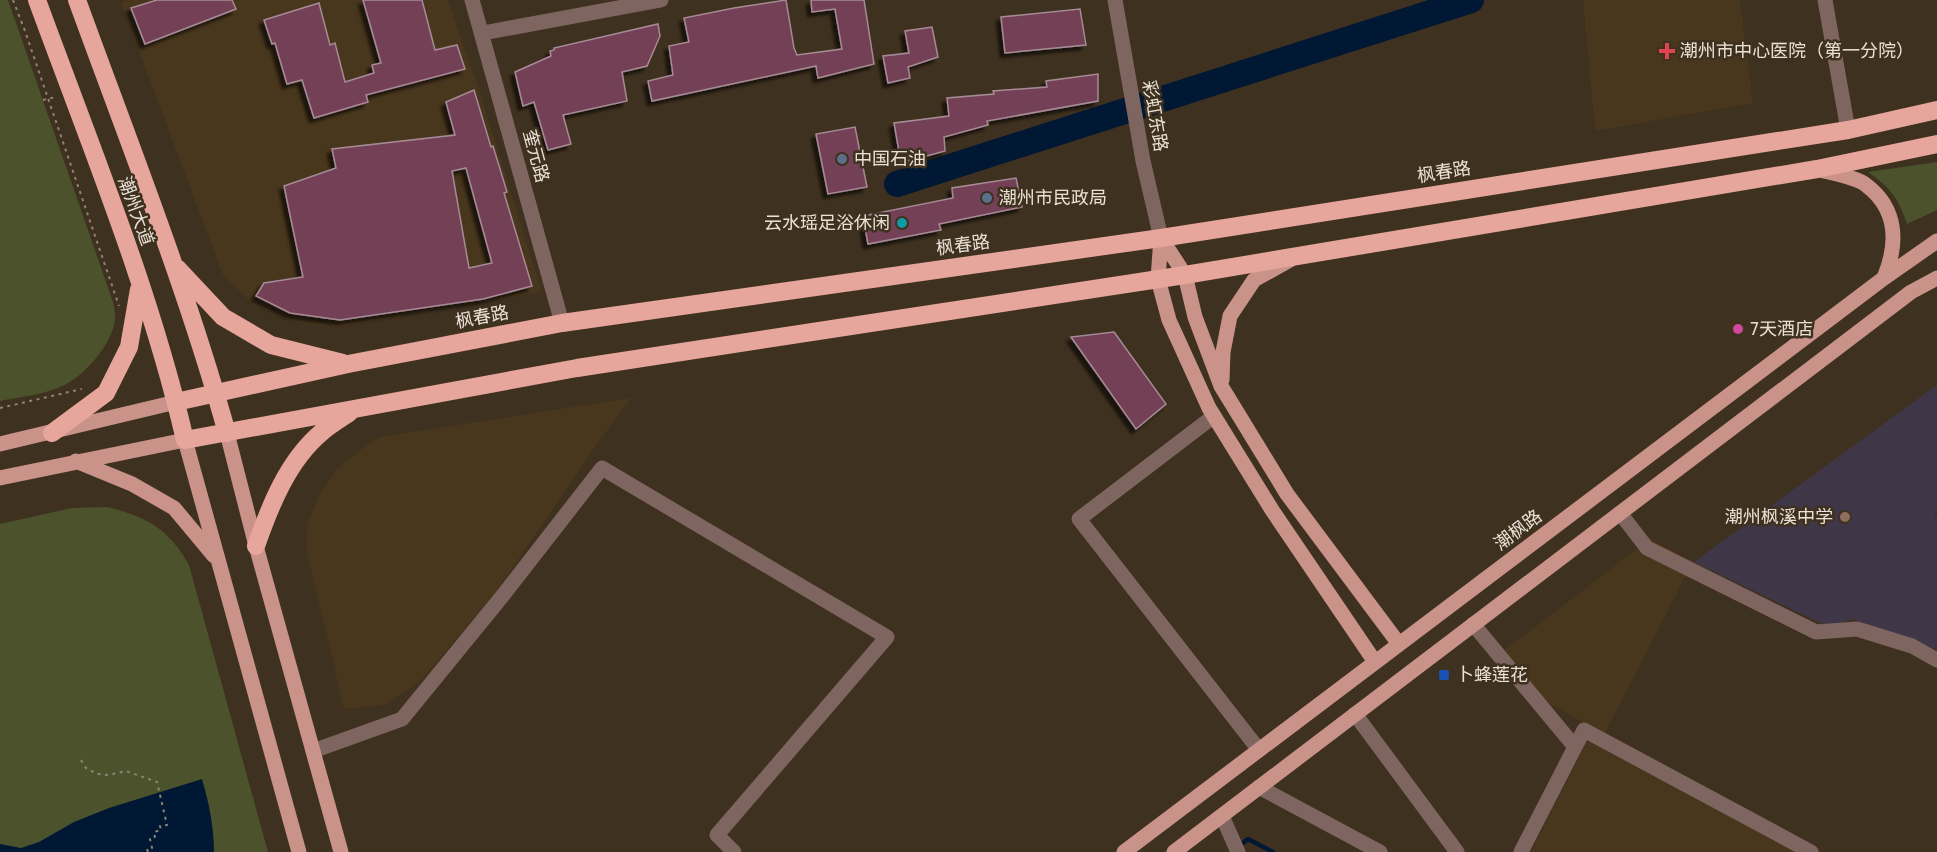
<svg xmlns="http://www.w3.org/2000/svg" width="1937" height="852" font-family="'Roboto Condensed','Noto Sans SC',sans-serif">
<style>
.built{fill:#48361d}
.education{fill:#3f3748}
.green{fill:#4b522c}
.water{fill:#011834}
.lines{fill:none;stroke-linecap:round;stroke-linejoin:round}
.stream{stroke:#011834;stroke-width:4.5}
.river{stroke:#011834;stroke-width:26}
.building{fill:#733f57;stroke:#a68b96;stroke-width:1.5;fill-rule:evenodd;filter:url(#shadow)}
.path{stroke:#8f8374;stroke-width:2;stroke-dasharray:3 4.5;stroke-linecap:butt}
.minor{stroke:#7f6560;stroke-width:15}
.major{stroke:#ca938a;stroke-width:15}
.highway{stroke:#e7a69b;stroke-width:18}
.health-dot{fill:#e0444e;stroke:#3f311f;stroke-width:2}
.service-dot{fill:#5c6f8a;stroke:#3f311f;stroke-width:2}
.culture-dot{fill:#0f9aa8;stroke:#3f311f;stroke-width:2}
.hotel-dot{fill:#d1479c;stroke:#3f311f;stroke-width:2}
.education-dot{fill:#8d6e63;stroke:#3f311f;stroke-width:2}
.transit-dot{fill:#1a4fb4;stroke:#3f311f;stroke-width:2}
.labels{text-anchor:middle;stroke-width:5;stroke-linejoin:round;paint-order:stroke}
.poi-label{font-size:18px;fill:#eae1d6;stroke:#3f311f;text-anchor:start}
.street-label{font-size:18px;fill:#eae1d6;stroke:#3f311f}
</style>
<defs>
<filter id="shadow"><feDropShadow dx="-4.5" dy="4.5" stdDeviation="1.5" flood-color="#0009"/></filter>
</defs>
<rect width="100%" height="100%" fill="#3f311f"/>
<path class="built" d="M129,0H448L479,90L542,292L339,327L315,326L287,320L253,304L223,275L121,3Z
M1583,0H1740L1753,103L1595,131Z
M631,398L595,447L499,588L419,683L384,705L344,709L306,548L307,525L318,497L337,469L364,447L380,437Z
M1650,539L1693,562L1605,733L1824,852H1531L1594,728L1534,695L1502,652Z"/>
<path class="education" d="M1937,385V510L1934,516L1937,517V650L1852,619L1829,627L1694,562Z"/>
<path class="green" d="M0,0H8L113,302C114,307 116,315 115,320C112,345 82,379 60,387C42,395 19,397 0,401Z
M1937,162V210L1907,224C1899,199 1890,187 1868,172Z
M107,507C147,517 168,528 189,565L268,852H0V524L72,508Z"/>
<path class="water" d="M202,779C209,803 214,827 214,852H0V844L21,848L39,842L74,822L109,808Z"/>
<g class="lines">
<path class="stream" d="M1238,847L1248,839L1273,852"/>
<path class="river" d="M897,184L1471,0"/>
</g>
<path class="building" d="M157,0H232L236,9L145,44L131,8Z
M363,0H422L435,50L457,45L465,69L366,95L368,102L314,118L302,80L287,84L275,43L272,44L264,20L319,3L330,45L335,43L345,82L374,73L372,65L381,63Z
M786,0L794,48L797,55L842,49L835,9L812,12L811,0H864L874,64L818,78L816,66L652,101L648,81L673,75L669,46L689,42L684,18L734,8Z
M1080,9L1086,45L1005,53L1001,17Z
M658,24L660,36L647,66L622,72L627,101L563,115L571,144L548,150L534,102L523,106L515,72L551,56L550,51L554,50V48Z
M932,27L938,57L908,67L910,78L888,83L883,56L909,53L905,31Z
M1098,74V101L987,121L988,125L944,137L945,151L901,163L894,123L949,116L947,98L994,94L993,91L1047,87L1046,81Z
M474,90L491,147L493,146L507,192L504,193L532,286L483,299L340,320L290,313L256,296L264,283L303,277L284,186L336,168L332,149L455,135L446,102ZM466,168L492,263L469,268L452,171Z
M855,127L867,187L828,194L816,134Z
M1016,178L1022,207L939,224L941,230L868,244L863,216L953,198L952,188Z
M1114,332L1166,404L1136,429L1071,337Z"/>
<g class="lines">
<path class="path" d="M13,0L25,31L119,306
M43,100L56,97
M0,408L82,389
M81,760L86,768L97,774L108,775L126,771L157,782L167,825L160,826L161,830L154,832L155,838L150,839L152,848L147,849L148,852"/>
<path class="minor" d="M472,0L562,323
M1115,0L1143,161L1161,238
M1825,0L1848,130
M483,33L661,0
M1214,416L1079,519L1259,750
M1620,513L1647,548L1816,632L1857,629L1912,646L1937,660
M1473,624L1575,747L1521,852
M1355,714L1457,852
M1575,747L1584,730L1811,852
M313,751L402,719L504,594L602,468L887,637L717,835L734,852
M1259,787L1380,852
M1222,816L1238,852"/>
<path class="major" d="M1817,169C1830,173 1856,177 1866,185C1898,209 1898,244 1884,278
M1161,238L1158,279L1169,320L1209,408L1272,510L1375,662
M1161,238L1185,275L1195,317L1221,386L1287,494L1399,644
M1222,380L1223,352L1230,316L1254,280L1290,260
M227,433L256,546L341,852
M0,444L176,402
M76,461L132,484L174,508L214,556
M0,478L185,440L299,852
M1124,852L1884,278L1937,241
M1174,852L1911,292L1937,278"/>
<path class="highway" d="M37,0C90,145 150,289 185,440L577,368L1185,275L1817,169L1937,144
M77,0C129,143 186,286 227,433
M177,268L223,317L271,345L343,363
M176,402L348,364L562,323L1161,238L1848,130L1937,110
M52,433L106,393L129,347L139,289
M256,546C270,506 288,460 322,432C330,425 340,419 349,413"/>
</g>
<path class="health-dot" d="M1664 42h6v6h6v6h-6v6h-6v-6h-6v-6h6z"/>
<g class="service-dot">
<circle cx="842" cy="159" r="6"/>
<circle cx="987" cy="198" r="6"/>
</g>
<circle class="culture-dot" cx="902" cy="223" r="6"/>
<circle class="hotel-dot" cx="1738" cy="329" r="6"/>
<circle class="education-dot" cx="1845" cy="517" r="6"/>
<rect class="transit-dot" x="1438" y="669" width="12" height="12" rx="3"/>
<g class="labels">
<g class="poi-label">
<text x="1680" y="57">潮州市中心医院（第一分院）</text>
<text x="854" y="165">中国石油</text>
<text x="999" y="204">潮州市民政局</text>
<text x="890" y="229" text-anchor="end">云水瑶足浴休闲</text>
<text x="1750" y="335">7天酒店</text>
<text x="1833" y="523" text-anchor="end">潮州枫溪中学</text>
<text x="1456" y="681">卜蜂莲花</text>
</g>
<g class="street-label">
<text transform="translate(1155 116) rotate(80)" y="6">彩虹东路</text>
<text transform="translate(536 156) rotate(75)" y="6">奎元路</text>
<text transform="translate(1444 172) rotate(-9)" y="6">枫春路</text>
<text transform="translate(136 211) rotate(70)" y="6">潮州大道</text>
<text transform="translate(963 245) rotate(-8)" y="6">枫春路</text>
<text transform="translate(482 317) rotate(-11)" y="6">枫春路</text>
<text transform="translate(1518 530) rotate(-37)" y="6">潮枫路</text>
</g>
</g>
</svg>
